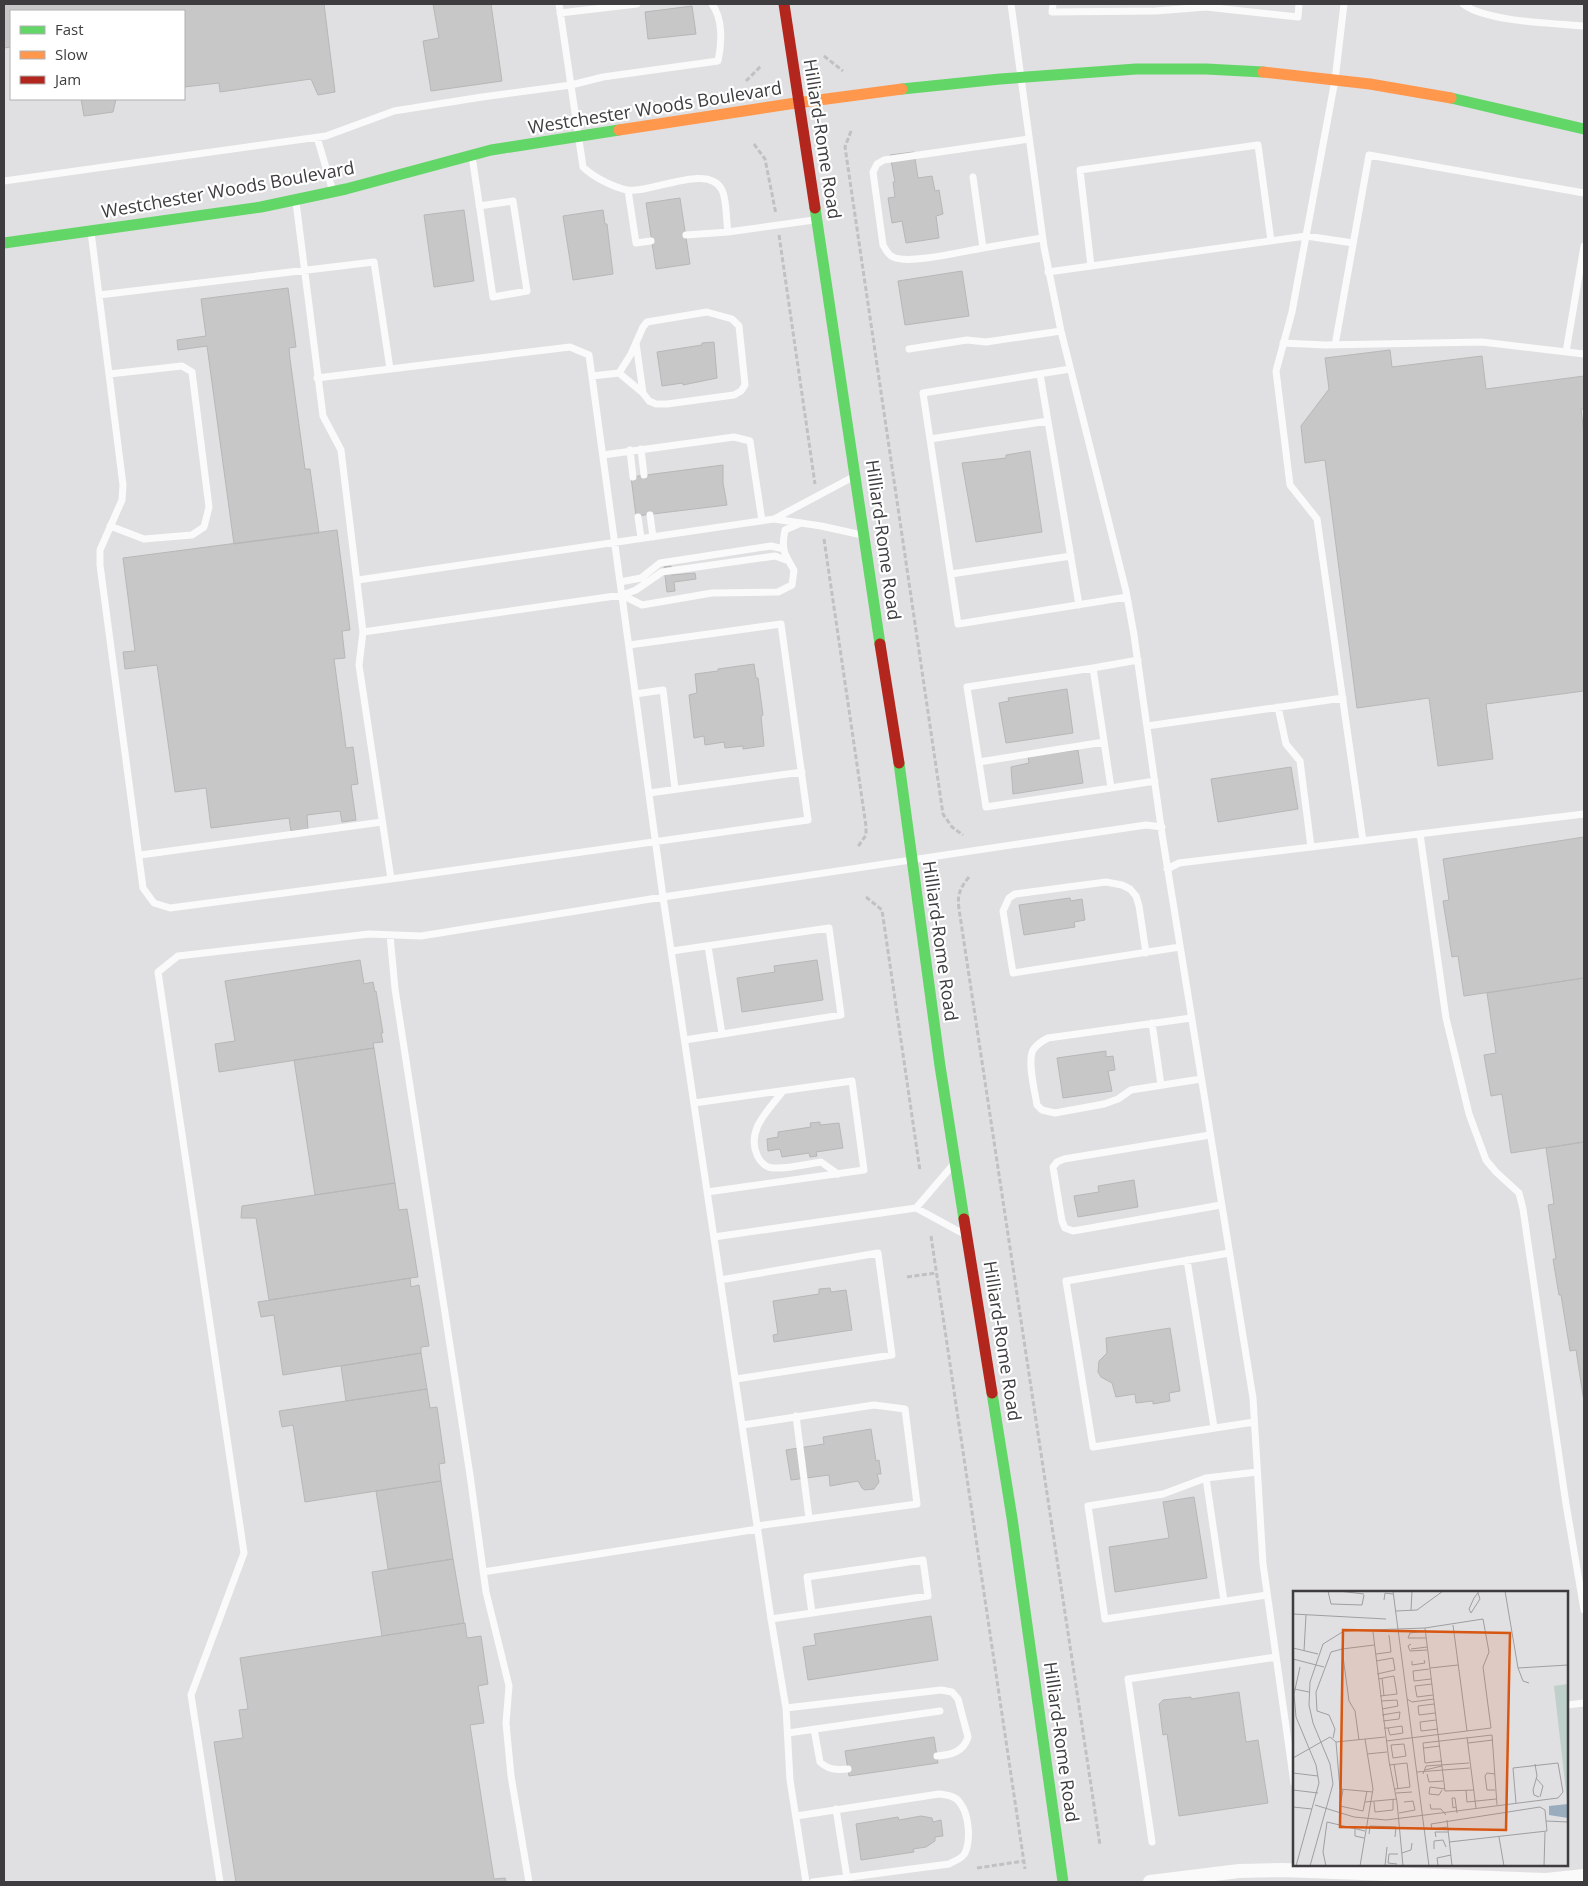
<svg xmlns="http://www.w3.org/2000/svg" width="1588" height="1886" font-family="'Open Sans',sans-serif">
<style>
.building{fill:#c8c7c7;stroke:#b8b7b7}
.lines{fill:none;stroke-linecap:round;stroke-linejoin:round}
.path{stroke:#c1c0c2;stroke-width:3;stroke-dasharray:5 2.5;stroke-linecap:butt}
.lane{stroke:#fafafa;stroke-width:7}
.street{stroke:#fafafa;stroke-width:14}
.fast{stroke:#63d668;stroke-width:11}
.slow{stroke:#ff974d;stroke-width:11}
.jam{stroke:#b3261e;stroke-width:11}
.labels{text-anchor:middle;stroke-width:4.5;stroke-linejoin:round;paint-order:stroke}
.street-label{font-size:18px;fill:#3e3c3e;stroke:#fff}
.inset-road{fill:none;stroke:#9f9ea0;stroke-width:1}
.view{fill:#d75611;fill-opacity:0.15;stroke:#d75611;stroke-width:2.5}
.inset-edge{fill:none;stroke:#3e3c3e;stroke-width:2.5}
</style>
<rect width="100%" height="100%" fill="#e0dfe1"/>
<path class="building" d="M4,4H324L335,92L318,95L311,79L220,92L219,83L184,87V11H11V47L4,48Z
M433,4H491L502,81L431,91L423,41L439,38Z
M692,6L696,34L648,39L645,12Z
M81,99H116L113,112L84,116Z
M914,152L918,178L932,176L935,191L939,190L943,214L936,216L939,238L906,243L902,221L892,223L888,198L895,197L893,182H895L890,155Z
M680,198L690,264L656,269L646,203Z
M464,210L474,281L434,287L424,215Z
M603,210L605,224H607L613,274L573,280L563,216Z
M962,271L969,316L905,325L898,281Z
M288,288L296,347L289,348L290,359L305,469H310L319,533L234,544L207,346L178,350L177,340L206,336L201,299Z
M714,342L717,378L683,385V383L662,386L657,352L702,345V343Z
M1390,350L1392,367L1482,356L1486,389L1584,376V409H1581L1584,434V691L1486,704L1493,759L1438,766L1429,698L1357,708L1325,460L1305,463L1301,426L1329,389L1325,358Z
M1030,451L1042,532L976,542L962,463L1006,458V455Z
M723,465V483L727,505L636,516L631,477Z
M337,530L350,630L342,631L345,658L334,659L346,748L353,747L358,784L351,785L356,820L342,822L340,811L307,815L308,829L291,831L289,818L211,828L206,788L175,792L157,665L125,669L123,652L135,651L123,558Z
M671,566L672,575L695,573L696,579L674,582L675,591L667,592L664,567Z
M754,664L756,678H758L763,715L761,716L764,746L743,749V746L725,748L724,742L705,745L704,736L694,738L689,695L697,693L695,674L718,671V669Z
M1067,689L1073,733L1006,743L999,703L1009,701L1008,698Z
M1078,750L1083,783L1013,794L1011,767L1029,763L1028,756Z
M1291,767L1298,809L1218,822L1211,779Z
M1584,837V978L1464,996L1458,956L1452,957L1443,901L1449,900L1443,859Z
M1070,898L1071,901L1082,899L1085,920L1074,922L1075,927L1024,935L1019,905Z
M360,960L364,984L373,982L375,992L376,991L383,1033H381L383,1042L373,1043L374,1048L219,1072L215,1044L235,1041L225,981Z
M817,960L823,1000L742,1012L737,978L775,972L774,966Z
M1584,978V1142L1511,1153L1502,1094L1491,1096L1484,1055L1496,1053L1487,993Z
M374,1048L395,1183L315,1195L294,1060Z
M1106,1051V1057L1113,1056L1115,1070L1108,1071L1112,1091L1063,1098L1057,1058Z
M820,1122V1125L839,1123L843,1148L816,1152L817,1156L810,1157L809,1153L782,1157L780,1149L768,1151L767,1139L778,1137V1132L811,1127L810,1123Z
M1584,1142V1402L1576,1350L1570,1351L1561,1295H1559L1553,1259H1556L1548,1205L1554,1204L1546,1148Z
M1134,1180L1138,1207L1078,1217L1074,1196L1099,1192L1098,1186Z
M395,1183L399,1210L407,1209L418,1277L269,1300L256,1218H241L242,1206Z
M410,1278L411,1287L419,1285L429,1346L421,1347V1353L283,1375L274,1315L261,1317L258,1302Z
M830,1288L831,1292L846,1290L852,1330L774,1342L773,1335L778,1334L773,1301L819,1294V1289Z
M1170,1328L1180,1391L1169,1393L1170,1401L1153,1404V1401L1136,1403L1135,1394L1116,1397L1112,1383L1101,1377L1098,1372L1099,1361L1107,1353L1106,1338Z
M421,1353L427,1389L346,1401L341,1366Z
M427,1389L430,1408L437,1407L445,1463L439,1464L441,1481L305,1502L293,1425L282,1427L279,1411Z
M871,1429L876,1461L879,1460L881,1474H877L879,1482L874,1489L865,1490L862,1488L858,1481L830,1486L829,1475L791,1480L786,1450L824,1444L823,1437Z
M441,1481L453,1559L388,1569L376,1491Z
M1194,1497L1207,1578L1115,1592L1109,1547L1169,1538L1163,1502Z
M453,1559L464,1623L382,1636L372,1572Z
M931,1616L938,1660L808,1680L803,1647L816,1645L814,1634Z
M465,1623L467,1638L481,1636L488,1684L478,1686L484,1723L470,1725L494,1879L505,1878L506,1882H236L214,1742L243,1738L239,1710L248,1709L240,1658Z
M1239,1692L1246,1742L1258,1740L1268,1803L1179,1816L1167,1734L1163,1735L1159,1704L1163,1700L1191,1697V1699Z
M934,1737L938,1763L849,1776L845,1751Z
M921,1816L932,1818L933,1822L941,1820L943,1836L935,1837V1841L926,1847L913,1849L914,1852L861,1860L856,1824L898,1817L899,1820Z"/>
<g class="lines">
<path class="path" d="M824,56L843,71
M746,81L761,66
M851,131L845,147L943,814L952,827L963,835
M754,144L765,159L776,214
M779,235L815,484
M824,539L866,826V835L857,848
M969,877C960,888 957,895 959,909L1100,1845
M866,897L882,910L920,1171
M931,1236L1025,1869
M907,1277L936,1273
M977,1868L1024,1861"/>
<path class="lane" d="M559,4L583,167C593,177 613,187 627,190C650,194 709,162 722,190C727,200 726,221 728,232
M1011,4L1044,247L1061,331L1126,591L1134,635L1162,834L1253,1398L1263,1564L1294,1783
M1053,4L1052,12L1156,11L1206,7L1298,17L1299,4
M1344,4L1335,80L1306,236L1292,312L1276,371L1290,485L1317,519L1363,841
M1463,4C1486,22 1553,23 1584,26
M560,13L637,4
M317,137L333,192
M472,156L493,297L527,291L513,201L479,206
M973,177L983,248L1042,238
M4,181L326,136L394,111L482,97L571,85L603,77L718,61C722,43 723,19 712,4
M628,190L636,243L651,241
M296,202L323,416L341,450L363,632L359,665L391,879
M91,232L123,485L122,500L100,550V565L143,888L154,903L170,908L391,879L808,820L781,624L629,645
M686,235L728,232L814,220
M983,248C965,251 908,265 893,257C888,255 886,250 883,245L873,172L877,164L884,160L1029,139
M1091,266L1080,170L1258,145L1271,241
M1048,272L1306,236L1353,243
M99,295L374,262L390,369
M636,343L643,393
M1283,343L1325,345L1482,342L1584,354
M1335,345L1369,155L1584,193
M909,349L967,340L986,342L1061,331
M1566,352L1584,246
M1070,369L923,393L958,624L1127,597
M109,374L182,366L192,372L209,507L204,527L192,535L144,539L110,526
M1040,374L1079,605
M592,376L619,373L643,393L649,401L656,404H667L734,395L741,391L745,385L739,326L732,319L707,312L647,322L643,327L631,354L619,373
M317,378L570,347L589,355L663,897L771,1619L786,1708L790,1780L806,1882
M930,439L1048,421
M641,449L644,475
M630,450L633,477
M603,455L734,437L750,441L762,521
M650,515L653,537
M638,517L641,538
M774,519L853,477
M951,574L1071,556
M358,580L774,519L821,526L862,535
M620,582L641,578L660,563L771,546L784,549
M622,595L642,605L712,593L778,592L792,585L794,570C784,554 781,549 785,530L801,523
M363,632L622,595L636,590L662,572L775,556L789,561
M1093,668L1111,788L986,807L967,687Z
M1093,668L1138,660
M635,694L663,690L675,789
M1278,707L1286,744L1300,761L1311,847
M1147,726L1343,698
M979,762L1104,742
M1111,788L1155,781
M649,793L802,772
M1420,834L1446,1018L1469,1114L1486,1160L1496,1172L1519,1193L1523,1209L1566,1504L1584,1610
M140,855L382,822
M1167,869L1179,863L1584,814
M390,935L395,989L470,1475L486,1592L509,1686L506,1723L511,1776L529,1882
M708,946L722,1034
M672,951L829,928L841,1015L685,1040
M1146,953L1139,906L1136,896L1130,889L1122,885L1106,882L1015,894L1009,898L1003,911L1013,973L1180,947
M1191,1018L1048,1038C1042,1041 1037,1044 1033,1050C1027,1062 1035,1092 1037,1105L1042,1110L1055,1113L1104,1104L1118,1099L1131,1090L1201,1079
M1152,1023L1161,1085
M783,1091C769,1110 746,1129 757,1155C760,1162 766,1168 774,1168C789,1169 806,1164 821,1162L838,1174
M694,1103L852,1081L864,1170L707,1192
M1210,1135L1064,1159L1057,1162L1053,1167L1062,1221L1065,1228L1073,1231L1221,1205
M916,1208L952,1166
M714,1237L916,1208L962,1233
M1229,1253L1066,1281L1093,1447L1254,1422
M1187,1260L1214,1427
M720,1280L878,1253L892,1355L736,1379
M796,1416L809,1518
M743,1425L874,1405L905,1409L917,1504L757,1526
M1257,1472L1206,1478L1163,1494L1088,1506L1105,1619L1267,1595
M1206,1478L1224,1601
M483,1572L758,1529
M771,1619L928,1596L923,1560L807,1577L812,1613
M1567,1705L1584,1703
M786,1708L941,1690L952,1692L958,1699L968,1737C964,1752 950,1755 937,1756
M814,1729L820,1762C829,1770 836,1770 848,1769
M788,1733L940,1711
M836,1809L847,1878
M796,1816L939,1794C947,1795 956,1796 960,1803C969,1814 971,1840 965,1853C962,1859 954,1861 949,1864L813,1882
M1152,1842L1128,1679L1276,1657
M220,1882L191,1695L244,1553L158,972L178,956L369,934L421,936L663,897L1146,825L1162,827"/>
<path class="street" d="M1150,1882L1239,1871L1283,1870L1546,1880L1584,1876"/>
<path class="fast" d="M902,89L1000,79L1136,69H1206L1263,72
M1451,98L1584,129
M815,208L880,644
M4,243L261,207L346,189L491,150L619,130
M899,763L940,1066L964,1219
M992,1393L1012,1518L1063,1882"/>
<path class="slow" d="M1263,72L1370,84L1451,98
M619,130L789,104L902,89"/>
<path class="jam" d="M784,4L815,208
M880,644L899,763
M964,1219L992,1393"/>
</g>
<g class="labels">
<g class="street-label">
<text transform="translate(655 108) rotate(-9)" y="6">Westchester Woods Boulevard</text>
<text transform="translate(822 139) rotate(81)" y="6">Hilliard-Rome Road</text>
<text transform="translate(228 190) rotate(-10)" y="6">Westchester Woods Boulevard</text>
<text transform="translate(883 540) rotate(82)" y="6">Hilliard-Rome Road</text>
<text transform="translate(940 941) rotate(82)" y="6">Hilliard-Rome Road</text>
<text transform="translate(1002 1341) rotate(81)" y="6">Hilliard-Rome Road</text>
<text transform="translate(1061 1742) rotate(82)" y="6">Hilliard-Rome Road</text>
</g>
</g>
<g transform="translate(1293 1591)">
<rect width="275" height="275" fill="#e0dfe1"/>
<path d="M275,93V209H274L261,95Z" fill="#bed0c9"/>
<path d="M275,213V227L256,224V215Z" fill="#99adbf"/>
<path class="inset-road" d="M35,0L38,13L69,14L71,4M46,0L71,3M59,0H92M100,0L136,275M212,0L225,77L275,74M185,2L187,8L178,22L176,18L181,7L184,3L186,0M91,9L92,2L100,3M118,19L119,0M103,20L124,19L150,0M0,23L93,28M160,34L174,140M132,37L152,200L181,199M132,40L117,42L115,47H133M80,41L96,170L104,211L110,275M118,53L115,55L117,60L134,59M0,57L25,63M118,58L134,56M11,60L13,24M83,63L98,61L96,44M0,68L31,76M83,70L100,67L102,79L84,83M119,70V74L132,72L131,69M137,77L165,74M225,77L230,90L236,92M136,78L120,80L121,90L138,88M89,87L91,105M85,88L101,85L104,103L87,105M139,93L122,95L124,106L140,104M1,98L16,101M114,108L119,111L141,108M88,110L104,109L105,115L89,118M141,113L125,115L126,124L142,122M89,124L107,121L106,128L90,130M143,129L127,131L128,140L145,138M91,137H95L109,135L110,142L97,144L95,137M174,146L183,217M40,147L42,138L36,124L24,120L23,101L38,61L49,58M66,149L62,120L56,110L49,58L81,54M43,151L47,198L80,201M175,152L200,149M111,153L113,165L100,167L98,154ZM131,157L147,155M74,163L94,161M0,167L37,146L43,151L92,146M149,170L132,172L130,152L199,144L204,214M101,173L105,198M242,173L244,185L240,199L241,204L246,206M96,174L114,172L117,196L102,198M132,179L149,175M124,181L177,177M0,182L25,185M130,183L133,175L176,172M134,183L136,191L150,190M243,187L250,195L247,206M0,199L25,202M50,199L47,215L70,220L74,200M149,199L146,204L136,203L137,196L152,198M173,199L174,211L203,208M202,199H194L192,185L194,182L202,183M103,202L119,201M162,207H159L160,217L163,216M162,207L164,222M72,211L104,208M81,211L82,221L100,219V209M137,213L138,218H148L153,224M22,214L61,226L93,229L265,207L270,201L265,172L220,177L223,212M0,216L19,218M106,222L122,219L120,210L111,211M154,229L159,275M253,230L275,231M34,231L72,240M155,236L139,238L138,233L247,216L252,219L254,240L156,251M62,238V245L71,247M76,243L77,235L103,236L102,246M143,246L142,241H155M206,246L211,275M141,258V250L150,249L153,256M109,262L118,259L119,252M104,273L95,272L96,263H105M3,275L26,192L23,174L3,126L1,103L7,76M17,275L40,193L37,173L20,132L16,114L17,91L30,53L51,40L132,37L190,28L196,61L190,76L198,137L93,150M33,275L30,261L34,231M67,275L80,198L72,148M92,275L94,256M145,275L144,267L158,264M251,275L252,241"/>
<path class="view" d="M50,39L217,42L213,239L47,236Z"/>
<rect width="275" height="275" class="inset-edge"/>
</g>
<rect width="1588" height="1886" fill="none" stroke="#3e3c3e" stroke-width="10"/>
<rect x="10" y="10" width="175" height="90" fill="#ffffff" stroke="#b2b1b2"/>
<rect x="20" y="26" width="25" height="8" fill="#63d668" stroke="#b2b1b2"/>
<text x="55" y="35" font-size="15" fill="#3e3c3e">Fast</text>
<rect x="20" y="51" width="25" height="8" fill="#ff974d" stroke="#b2b1b2"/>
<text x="55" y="60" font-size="15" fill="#3e3c3e">Slow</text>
<rect x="20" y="76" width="25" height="8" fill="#b3261e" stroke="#b2b1b2"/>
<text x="55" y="85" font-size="15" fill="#3e3c3e">Jam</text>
</svg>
